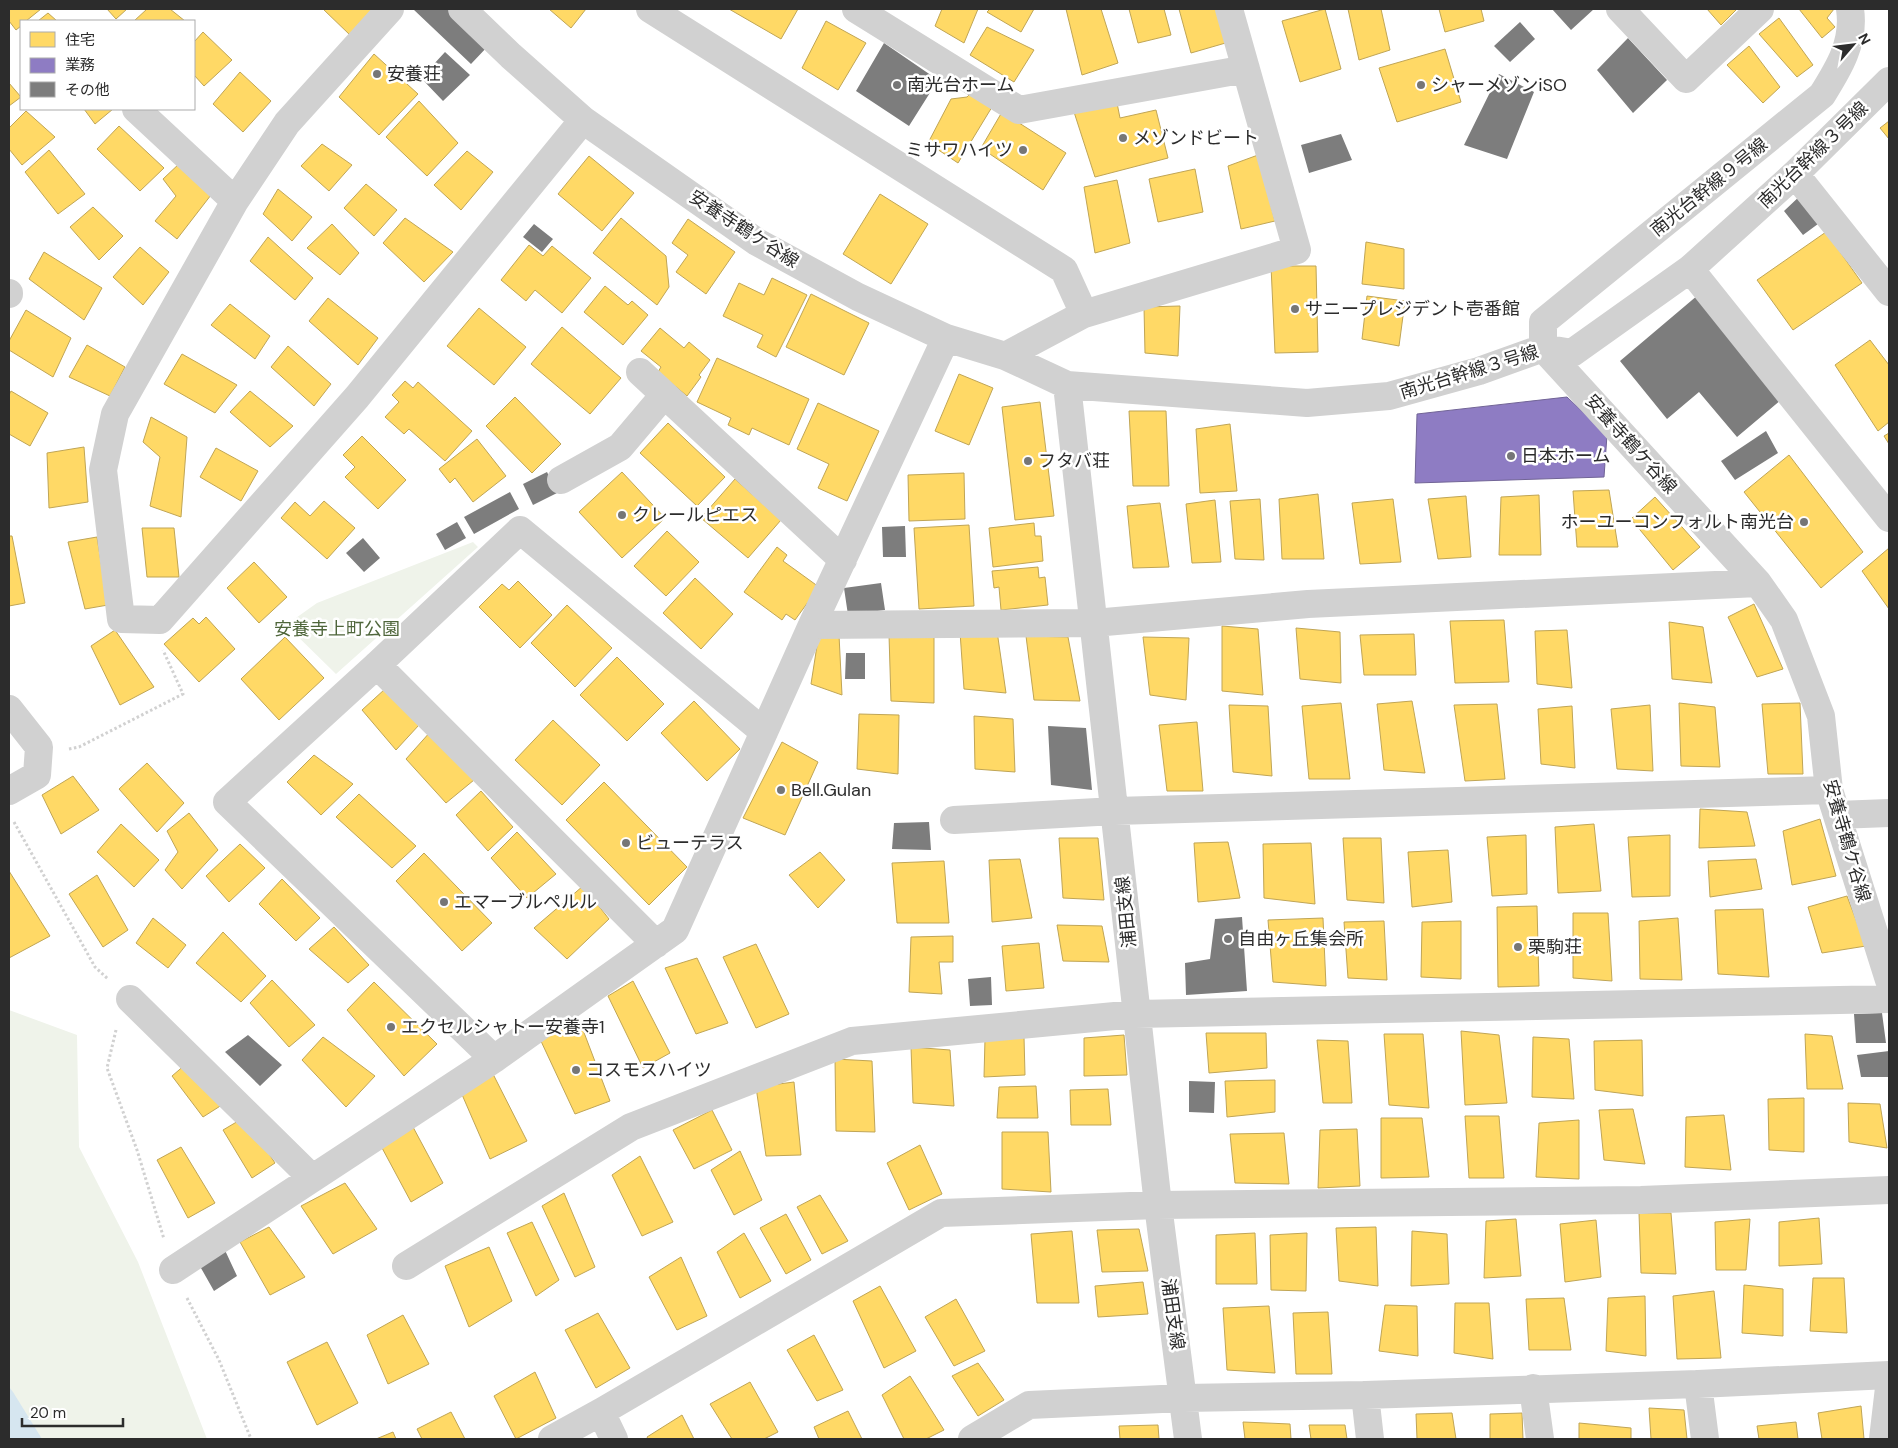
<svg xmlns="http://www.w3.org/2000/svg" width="1898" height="1448" font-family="'DM Sans','Noto Sans JP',sans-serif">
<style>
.green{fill:#eff3ea}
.water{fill:#d6e6f0}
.homes{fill:#ffd966;stroke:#c0a555}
.offices{fill:#8e7cc3;stroke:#716496}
.building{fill:#7d7d7d}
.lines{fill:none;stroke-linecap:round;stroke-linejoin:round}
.path{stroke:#d1d1d1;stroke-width:3;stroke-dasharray:2.5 2.5;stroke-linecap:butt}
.minor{stroke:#d1d1d1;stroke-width:28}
.poi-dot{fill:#767676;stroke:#fff;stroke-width:2}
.labels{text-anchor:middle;stroke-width:5;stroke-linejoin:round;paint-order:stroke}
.poi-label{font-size:18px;fill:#2c2c2c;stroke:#fff;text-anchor:start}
.street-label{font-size:18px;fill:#2c2c2c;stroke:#fff}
.park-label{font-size:18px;fill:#4f663b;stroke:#fff}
</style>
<rect width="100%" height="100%" fill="#fff"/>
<path class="green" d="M473,542L478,547L336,674L286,625L317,603Z
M9,1010L77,1035L79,1147L138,1262L207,1439H9Z"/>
<path class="water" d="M9,1387L13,1392L42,1439H9Z"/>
<path class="homes" d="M9,9H41L26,21H21V26L16,30L9,21Z
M107,9H127L116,19Z
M147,9H170L185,21H134Z
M323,9H376L350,35Z
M549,9H586L571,28Z
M729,9H798L781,39Z
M942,9H978L964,43L935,26Z
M990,9H1034L1021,32L987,12Z
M1066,9H1101L1118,63L1082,75Z
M1129,9H1164L1171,35L1138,43Z
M1179,9H1219L1229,42L1191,53Z
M1325,9L1341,69L1300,82L1282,21Z
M1348,9H1381L1390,50L1359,60Z
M1439,9H1481L1484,21L1445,32Z
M1707,9H1737L1721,25Z
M1799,9H1834L1827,18L1835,27L1822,38Z
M48,13L57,21H38Z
M1779,18L1813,65L1797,77L1759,34Z
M826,21L866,43L838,90L802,68Z
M987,27L1034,50L1014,82L970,55Z
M203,32L232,60L204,86L194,75V42Z
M1749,46L1780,87L1763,103L1727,65Z
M1445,49L1461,102L1397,122L1379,68Z
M374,54L418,94L379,135L339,97Z
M240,72L271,101L243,132L213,104Z
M9,83L21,97L9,106Z
M973,91L992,107L958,163L928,143L951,99L967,97Z
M419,101L458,143L427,176L386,137Z
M1117,103L1120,118L1156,110L1168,158L1095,177L1074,112Z
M84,109H113L95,124Z
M26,111L55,137L22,165L9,149V128Z
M1002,112L1066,153L1043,190L981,148Z
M1889,121V139L1880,128Z
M119,126L164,168L140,191L97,149Z
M322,144L352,165L329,191L301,166Z
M49,150L85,194L58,214L25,172Z
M467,151L493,172L461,210L434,185Z
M1258,155L1275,221L1241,229L1228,166Z
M589,156L634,193L602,231L558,194Z
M181,162L211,195L177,239L155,221L176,196L163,179Z
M1195,169L1203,212L1158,222L1149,179Z
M1117,180L1130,243L1095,253L1084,187Z
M366,184L397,210L374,236L344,208Z
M278,189L312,217L292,241L263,214Z
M880,194L928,224L891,284L843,254Z
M93,207L123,236L99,260L70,227Z
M405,218L453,252L424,282L383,243Z
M621,218L666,256L669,287L657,305L593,253Z
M688,219L735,252L706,294L676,272L688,255L672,243Z
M332,224L359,253L340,275L307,248Z
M1826,232L1862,283L1793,330L1757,280Z
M268,237L313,278L295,300L250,261Z
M1366,242L1404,249V289L1362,284Z
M529,245L543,256L552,246L591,278L562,313L535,290L526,301L501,280Z
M140,247L169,272L143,305L113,277Z
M44,252L102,288L84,320L29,279Z
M1271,266H1316L1318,352L1275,353Z
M772,278L807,295L776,357L757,347L763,335L723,316L739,283L764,295Z
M605,286L628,305L632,301L648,315L623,345L584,312Z
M811,294L869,323L844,375L786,347Z
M1367,296L1405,301L1399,346L1362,339Z
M328,298L378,338L358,365L309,321Z
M230,304L270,336L255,359L211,325Z
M1180,306L1178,356L1145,353L1144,307Z
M479,308L526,347L494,385L447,346Z
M26,310L71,338L53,377L9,350V341Z
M562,327L621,378L590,414L531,364Z
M660,328L684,348L689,342L710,360L699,375L701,377L687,396L658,372L661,367L641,351Z
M1870,340L1889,365V422L1878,431L1835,365Z
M87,345L125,367L110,396L69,377Z
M288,346L331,384L314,406L271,367Z
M182,354L237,385L215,413L164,384Z
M717,358L809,399L789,445L752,428L749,435L728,425L731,418L697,402Z
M959,374L993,388L969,445L935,431Z
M405,381L413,388L418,382L472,431L445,461L409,429L404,434L385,417L399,402L392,395Z
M11,391L48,413L30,446L9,434V395Z
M250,391L293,426L270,447L230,412Z
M515,397L561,444L532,473L486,426Z
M1040,402L1054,516L1015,520L1002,407Z
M818,403L879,431L847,501L818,488L829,464L797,449Z
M1129,411H1166L1169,486H1133Z
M151,417L187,437L181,517L150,506L160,457L143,442Z
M668,423L725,477L697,506L640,453Z
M1230,424L1237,491L1200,493L1196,429Z
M1889,433V444L1884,436Z
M362,436L406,480L378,509L345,477L355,467L343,455Z
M477,439L506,476L473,502L455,478L450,483L439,469Z
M84,447L88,502L49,508L47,453Z
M216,448L258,471L241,501L200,477Z
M1789,455L1863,552L1821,588L1744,492Z
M622,472L665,518L622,558L579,512Z
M964,473L965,519L909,521L908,475Z
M735,479L781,520L748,558L701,518Z
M1609,490L1618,547H1577L1573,491Z
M1318,494L1324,559H1282L1279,499Z
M1539,495L1541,555H1499L1501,497Z
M1466,496L1471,557L1438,559L1428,499Z
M1655,497L1700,547L1673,570L1631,519Z
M1260,499L1264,560L1235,559L1230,501Z
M1393,499L1401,562L1360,564L1352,503Z
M1215,500L1221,562L1192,563L1186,504Z
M324,501L355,528L327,559L281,518L295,502L310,516Z
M1160,503L1169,567L1133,568L1127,506Z
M1034,523L1035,536H1041L1043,561L993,567L989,528Z
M969,525L974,606L919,609L914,528Z
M142,528H174L179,577H147Z
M667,531L699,562L666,596L634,566Z
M9,536H12L25,603L9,606Z
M97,537L108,605L85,609L68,542Z
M777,547L787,555L783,561L819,587L795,620L786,614L782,620L744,592Z
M1889,548V609L1862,571Z
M254,562L287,597L259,623L227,588Z
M1038,567L1039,578L1045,577L1048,605L1001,610L999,587L994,588L992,571Z
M695,578L733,614L701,649L663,613Z
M518,581L552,615L520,648L479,607L502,584L509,590Z
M1754,604L1783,669L1757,677L1728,617Z
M567,605L612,648L575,687L531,643Z
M206,617L235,649L199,682L164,644L193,618L199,624Z
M1504,620L1509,682L1455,683L1450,621Z
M1669,622L1703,627L1712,683L1672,679Z
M1222,626L1258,629L1263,695L1222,691Z
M1296,628L1340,632L1341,683L1300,679Z
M115,630L154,687L120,705L91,646Z
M1567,630L1572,688L1537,684L1535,631Z
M934,631V703L891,701L889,635Z
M997,631L1006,693L964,689L960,632Z
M819,633L839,635L842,695L811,684Z
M1414,634L1416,675H1364L1360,635Z
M1026,636L1068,637L1080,701L1034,700Z
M285,637L324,678L279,720L241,679Z
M1143,637L1189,638L1186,700L1150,695Z
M617,657L664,704L627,741L580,695Z
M385,689L419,725L396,750L362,710Z
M694,701L740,749L707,781L661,733Z
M1412,701L1425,773L1384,770L1377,704Z
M1341,703L1350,779H1309L1302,706Z
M1679,703L1715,707L1720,767L1681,766Z
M1800,703L1803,774H1768L1762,704Z
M1497,704L1505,779L1465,781L1454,705Z
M1229,705L1268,706L1272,776L1233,772Z
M1650,705L1653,771L1617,769L1611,709Z
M1572,706L1575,768L1541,764L1538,709Z
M859,714L899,715L898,774L857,769Z
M974,716L1013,719L1015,772L975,769Z
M553,720L600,765L562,805L515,760Z
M1197,722L1203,791H1167L1159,725Z
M431,731L474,780L446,803L406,759Z
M782,742L818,762L785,835L743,818Z
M314,755L353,784L321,815L287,782Z
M147,763L184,803L157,832L119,789Z
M73,776L99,810L61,834L42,795Z
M604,782L687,867L649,905L566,820Z
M481,791L513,827L488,851L456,815Z
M359,794L416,846L392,868L336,817Z
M1700,809L1747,812L1755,846L1699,848Z
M189,813L218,850L182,889L165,870L178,852L167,831Z
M1820,819L1836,876L1792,885L1783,831Z
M121,824L159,860L134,887L97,852Z
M1594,824L1601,891L1558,893L1555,827Z
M517,832L556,874L527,898L491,858Z
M1526,835L1527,894L1492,896L1487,837Z
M1670,835V896L1632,897L1628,837Z
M1059,838H1098L1104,900L1063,898Z
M1343,838H1381L1384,903L1347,900Z
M1228,842L1240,898L1198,902L1194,843Z
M1311,843L1315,904L1264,898L1263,844Z
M240,844L265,868L229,902L206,876Z
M1448,850L1452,902L1412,907L1408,852Z
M820,852L845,880L818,908L789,875Z
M424,853L492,923L462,951L396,881Z
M1020,859L1032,918L992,922L989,860Z
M1756,859L1762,889L1710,897L1708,861Z
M944,861L949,923H897L892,863Z
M9,871L50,936L9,958Z
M97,875L128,930L103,947L69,894Z
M282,879L320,918L296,941L259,904Z
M583,886L609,919L567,959L534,928Z
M1847,896L1866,946L1822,953L1808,907Z
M1537,906L1539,986L1498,987L1497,907Z
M1763,909L1769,977L1718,974L1715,910Z
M1573,913H1608L1612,981L1573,978Z
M153,918L186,945L168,968L136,943Z
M1323,918L1326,986L1273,982L1268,920Z
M1678,918L1682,980L1640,979L1639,921Z
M1384,921L1387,980L1348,978L1344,922Z
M1461,921V979L1421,977L1422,922Z
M1057,925L1102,926L1109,962L1063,961Z
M334,927L369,965L348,983L309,949Z
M223,932L266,976L241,1002L196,963Z
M953,936V962H939L942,994L909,992L911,937Z
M1039,943L1044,988L1006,991L1002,946Z
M756,944L789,1014L756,1028L723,957Z
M697,958L728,1023L696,1034L665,968Z
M272,980L315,1025L289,1047L250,1003Z
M633,981L670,1053L643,1068L608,996Z
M374,982L437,1044L404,1076L347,1010Z
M580,1022L610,1101L575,1114L540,1039Z
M1461,1031L1499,1035L1507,1103L1465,1105Z
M1206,1033H1266L1267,1068L1209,1073Z
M1384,1034H1423L1429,1108L1389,1105Z
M1805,1034L1832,1036L1843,1089H1807Z
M1124,1035L1127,1075L1084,1076V1038Z
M323,1037L375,1076L346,1107L302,1060Z
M1024,1037L1025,1075L984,1077L985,1039Z
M1533,1037L1569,1039L1574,1099L1532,1097Z
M1317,1040L1348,1041L1352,1103H1323Z
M1642,1040L1643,1096L1595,1090L1594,1041Z
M911,1047L950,1050L954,1106L913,1103Z
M835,1059L872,1061L875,1132L836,1131Z
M186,1064L225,1103L203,1117L172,1076Z
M493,1074L527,1141L490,1159L460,1090Z
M1275,1080V1112L1227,1117L1225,1081Z
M794,1082L801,1155L766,1156L756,1087Z
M1036,1086L1038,1118H997L999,1087Z
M1108,1089L1111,1125H1071L1070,1090Z
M1804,1098V1152L1769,1150L1768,1099Z
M1848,1103L1880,1104L1887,1148L1849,1142Z
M1633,1109L1645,1164L1604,1160L1599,1110Z
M712,1110L732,1150L694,1169L673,1130Z
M1724,1115L1731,1170L1685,1167L1686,1117Z
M1465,1116H1499L1504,1178H1469Z
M245,1117L275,1163L252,1178L223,1130Z
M1381,1118H1422L1429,1177L1381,1178Z
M1579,1120V1179L1536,1177L1539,1123Z
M413,1127L443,1183L411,1202L381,1146Z
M1357,1129L1360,1186L1318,1188L1320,1130Z
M1002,1132H1048L1051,1192L1002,1189Z
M1284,1133L1289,1184L1235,1183L1230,1134Z
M920,1145L942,1194L909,1210L887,1163Z
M181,1147L215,1203L188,1218L157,1160Z
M740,1151L762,1200L734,1215L711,1170Z
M640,1156L673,1222L642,1236L612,1175Z
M345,1183L377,1229L333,1254L301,1206Z
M564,1193L595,1267L575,1277L542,1206Z
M820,1195L848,1241L822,1254L797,1207Z
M1639,1213H1671L1676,1274L1641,1273Z
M786,1214L811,1260L786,1274L760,1228Z
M1819,1218L1822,1264L1779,1266V1222Z
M1516,1219L1521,1276L1484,1278L1486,1221Z
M1750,1219L1746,1270H1716L1715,1222Z
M1596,1220L1601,1277L1565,1282L1560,1224Z
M532,1222L559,1280L536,1296L507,1233Z
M269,1227L305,1277L270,1295L240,1242Z
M1376,1227L1378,1286L1339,1281L1336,1228Z
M1139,1229L1148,1271L1102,1272L1097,1230Z
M1072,1231L1079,1303H1037L1031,1234Z
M1412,1231L1447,1234L1449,1284L1411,1286Z
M744,1233L771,1281L740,1298L717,1252Z
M1255,1233L1257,1284H1216V1235Z
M1307,1233L1306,1291L1271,1290L1270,1235Z
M489,1247L512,1301L469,1327L445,1266Z
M681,1257L707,1316L677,1330L649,1277Z
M1813,1278H1844L1847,1333L1810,1331Z
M1143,1282L1148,1314L1098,1317L1095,1286Z
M1744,1285L1783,1289V1336L1742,1333Z
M880,1286L916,1351L884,1368L853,1301Z
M1714,1291L1721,1358L1677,1359L1673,1296Z
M1645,1296L1646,1356L1606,1351L1608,1298Z
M1564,1298L1571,1350H1529L1526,1299Z
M956,1299L985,1351L954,1366L925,1317Z
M1455,1303H1489L1493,1359L1454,1353Z
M1385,1305L1417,1306L1418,1356L1379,1351Z
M1269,1306L1275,1373L1227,1370L1223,1308Z
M1328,1312L1332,1374H1296L1293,1313Z
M598,1313L630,1368L596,1388L565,1330Z
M403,1315L429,1364L388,1384L367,1335Z
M814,1335L843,1390L817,1401L787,1350Z
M327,1342L358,1403L317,1425L287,1362Z
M978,1363L1004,1400L978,1416L952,1376Z
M535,1372L556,1418L516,1439L494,1396Z
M910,1376L944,1430L926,1439H904L882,1395Z
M750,1382L778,1432L764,1439H732L710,1404Z
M1861,1406L1864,1439H1822L1818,1413Z
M1649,1408L1684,1410L1687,1439H1651Z
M848,1411L862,1439H819L814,1427Z
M451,1412L465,1439H422L417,1429Z
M1452,1413L1456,1439H1417L1416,1414Z
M1522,1413L1523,1439H1490V1414Z
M682,1415L694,1439H648L647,1437Z
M1243,1422L1290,1424L1291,1439H1245Z
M1796,1422L1798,1439H1759L1757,1426Z
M1579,1423L1631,1428V1439H1579Z
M1158,1425L1159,1439H1120L1119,1426Z
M1309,1425H1345L1347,1439H1311Z
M393,1432L396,1439H376Z"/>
<path class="offices" d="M1567,397L1607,435L1604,477L1415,483L1417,414Z"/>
<path class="building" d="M413,9H450L489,45L471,64Z
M1552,9H1594L1571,30Z
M1520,22L1535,39L1510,62L1494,46Z
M1628,38L1667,80L1633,113L1597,70Z
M884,43L938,80L909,126L856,91Z
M445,52L470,75L443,101L421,78Z
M1499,74L1534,92L1507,159L1464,145Z
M1341,134L1352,160L1309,173L1301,145Z
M1802,194L1822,221L1803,235L1784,211Z
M534,224L553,239L542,252L523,237Z
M1698,295L1781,400L1737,437L1699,392L1667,419L1620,361Z
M1766,431L1778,453L1735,480L1721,461Z
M547,472L557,493L533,505L523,484Z
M510,492L519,509L474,534L464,517Z
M457,522L466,538L445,550L436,534Z
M905,526L906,557H883L882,527Z
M363,538L380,558L364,572L346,553Z
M881,583L885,610L848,615L844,588Z
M846,653H865V679H845Z
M1048,726L1086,728L1092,790L1051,785Z
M929,822L931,850L892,849L894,823Z
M1242,917L1247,991L1186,995L1185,963L1210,959L1215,919Z
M991,977L992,1005L970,1006L968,979Z
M1882,1013L1886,1043H1856L1854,1014Z
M248,1035L282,1065L260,1086L225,1052Z
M1889,1051V1077H1861L1857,1055Z
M1189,1081L1215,1082L1214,1113L1189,1112Z
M223,1246L237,1276L214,1291L197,1261Z"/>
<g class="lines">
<path class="path" d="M69,749L79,747L183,694L163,650
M14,822L95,967L108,979
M116,1030L107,1068L137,1150L164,1239
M187,1298L219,1360L251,1439"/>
<path class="minor" d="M390,9L287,123L235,201L115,414L103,470L121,619L160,620L357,397L583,120
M462,9L511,56L583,120L757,242L858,297L946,338L1005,356L1067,385L1307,403L1389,396L1479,371L1543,348L1572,353L1690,269L1795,174L1889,81
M650,9L1064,270L1084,314
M856,9L1019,110L1246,69
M1620,9L1686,79L1760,9
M136,109L235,201
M1795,174L1889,292
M1690,269L1889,518
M9,294V293
M1543,348L1758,583L1784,620L1821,716L1829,790L1889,980
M1543,348V322L1822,95C1839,68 1855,42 1850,9
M1005,356L1084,314L1297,250L1229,9
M640,372L843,560
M1067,385L1158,1205L1188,1439
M561,480L620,447L664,395
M812,625L1094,623L1308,604L1758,583
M377,665L656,944
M9,709L39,747L37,775L9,791
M1837,815L1889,813
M954,820L1115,811L1829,790
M130,999L312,1178
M494,1059L227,802L377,665L520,530L764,732
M406,1266L631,1127L852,1041L1136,1014L1889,999
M173,1270L494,1059L675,930L812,625L946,338
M1698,1384L1705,1439
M1533,1388L1540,1439
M1365,1395L1370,1439
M601,1412L614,1439
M552,1439L601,1412L941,1213L1158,1205L1641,1200L1889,1190
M972,1439L1029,1405L1184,1398L1365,1395L1698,1384L1889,1375
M1883,1439L1889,1388"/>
</g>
<g class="poi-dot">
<circle cx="377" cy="74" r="5"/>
<circle cx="897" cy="85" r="5"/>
<circle cx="1421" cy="85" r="5"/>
<circle cx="1123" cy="138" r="5"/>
<circle cx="1023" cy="150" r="5"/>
<circle cx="1295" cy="309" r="5"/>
<circle cx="1511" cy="456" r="5"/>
<circle cx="1028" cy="461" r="5"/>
<circle cx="622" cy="515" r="5"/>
<circle cx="1804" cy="522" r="5"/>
<circle cx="781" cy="790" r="5"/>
<circle cx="626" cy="843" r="5"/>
<circle cx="444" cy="902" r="5"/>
<circle cx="1228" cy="939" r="5"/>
<circle cx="1518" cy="947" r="5"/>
<circle cx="391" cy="1027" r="5"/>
<circle cx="576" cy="1070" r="5"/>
</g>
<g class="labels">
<g class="poi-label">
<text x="387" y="80">安養荘</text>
<text x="907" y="91">南光台ホーム</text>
<text x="1431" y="91">シャーメゾンiSO</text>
<text x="1133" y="144">メゾンドビート</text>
<text x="1013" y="156" text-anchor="end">ミサワハイツ</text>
<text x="1305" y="315">サニープレジデント壱番館</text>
<text x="1521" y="462">日本ホーム</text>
<text x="1038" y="467">フタバ荘</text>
<text x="632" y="521">クレールピエス</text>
<text x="1794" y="528" text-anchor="end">ホーユーコンフォルト南光台</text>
<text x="791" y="796">Bell.Gulan</text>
<text x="636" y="849">ビューテラス</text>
<text x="454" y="908">エマーブルペルル</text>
<text x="1238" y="945">自由ヶ丘集会所</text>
<text x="1528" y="953">栗駒荘</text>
<text x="401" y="1033">エクセルシャトー安養寺1</text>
<text x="586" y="1076">コスモスハイツ</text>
</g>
<g class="street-label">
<text transform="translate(1813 155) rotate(-44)" y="6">南光台幹線３号線</text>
<text transform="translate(1709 187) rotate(-39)" y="6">南光台幹線９号線</text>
<text transform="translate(744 229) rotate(33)" y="6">安養寺鶴ケ谷線</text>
<text transform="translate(1469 372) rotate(-17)" y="6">南光台幹線３号線</text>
<text transform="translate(1631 444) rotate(48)" y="6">安養寺鶴ケ谷線</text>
<text transform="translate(1847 841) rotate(74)" y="6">安養寺鶴ケ谷線</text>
<text transform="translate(1126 912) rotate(-96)" y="6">浦田支線</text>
<text transform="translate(1173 1314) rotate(82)" y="6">浦田支線</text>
</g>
<g class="park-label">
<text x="337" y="635">安養寺上町公園</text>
</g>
</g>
<rect width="1898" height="1448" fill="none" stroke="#2c2c2c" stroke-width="20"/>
<rect x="20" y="20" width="175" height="90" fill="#ffffff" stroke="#ababab"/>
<rect x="30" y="32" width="25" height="15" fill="#ffd966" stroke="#ababab"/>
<text x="65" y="45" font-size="15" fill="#2c2c2c">住宅</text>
<rect x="30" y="58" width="25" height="15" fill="#8e7cc3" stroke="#ababab"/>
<text x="65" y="70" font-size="15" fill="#2c2c2c">業務</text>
<rect x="30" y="82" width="25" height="15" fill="#7d7d7d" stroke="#ababab"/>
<text x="65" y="95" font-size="15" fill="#2c2c2c">その他</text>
<g transform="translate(1853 45) rotate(62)" stroke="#ffffff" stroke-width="4" paint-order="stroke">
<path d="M0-4L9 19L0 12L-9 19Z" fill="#2c2c2c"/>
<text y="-8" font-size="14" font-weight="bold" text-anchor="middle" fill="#2c2c2c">N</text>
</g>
<path d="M22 1418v8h101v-8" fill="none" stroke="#2c2c2c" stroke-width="2.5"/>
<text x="30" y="1418" font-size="15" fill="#2c2c2c" stroke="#ffffff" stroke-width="4" paint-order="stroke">20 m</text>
</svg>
